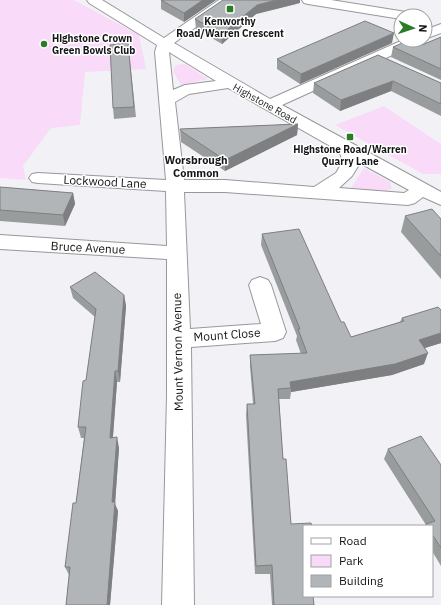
<svg xmlns="http://www.w3.org/2000/svg" width="441" height="605" font-family="'IBM Plex Sans',sans-serif">
<style>
.green{fill:#f9daf8}
.lines{fill:none;stroke-linecap:round;stroke-linejoin:round}
.minor-casing{stroke:#97989b;stroke-width:2}
.minor{fill:#fff;fill-rule:evenodd}
.wall{fill:#999c9d}
.shaded-wall{fill:#7d7f80}
.building{fill:#b2b5b7;stroke:#7d7f80}
.poi-dot{fill:#2c7c27;stroke:#fff;stroke-width:1.5}
.labels{text-anchor:middle;stroke-width:3;stroke-linejoin:round;paint-order:stroke}
.far-poi-label{font-size:10px;font-weight:bold;fill:#151617;stroke:#fff}
.far-street-label{font-size:10px;fill:#151617;stroke:#fff}
.far-neighbourhood-label{font-size:11px;font-weight:bold;fill:#151617;stroke:#fff}
.street-label{font-size:12px;fill:#151617;stroke:#fff}
</style>
<rect width="100%" height="100%" fill="#f2f2f6"/>
<path class="green" d="M0,0H74L139,35L146,69L85,72L80,125L51,128L23,166L26,180L0,178Z
M185,64L208,79L181,85L173,71L176,65Z
M384,106L441,144V174H423L335,125Z
M364,168L390,182L392,189L385,191L351,188Z"/>
<g class="lines">
<g class="minor-casing">
<path id="minor" d="M87,0H102L164,38L219,0H233L174,43L270,99L403,40H421L419,43L282,105L441,192V205L423,197L415,203L408,205L225,192H184L190,329L261,324L249,285L252,280L260,277L268,280L271,285L286,332L283,338L275,341L191,347L194,605H162L167,396V259L0,249V235L167,246L166,191L38,183L32,182L29,178L32,174L38,173L166,180L155,52L157,45L89,3ZM169,52L216,81L185,85L173,90ZM228,88L339,151L343,161L336,173L314,187L225,180H184L175,102L189,94ZM360,163L409,190L404,193L339,188L352,176Z
M302,0H331L406,12L410,13L412,16H401V19L308,4L304,3Z
M441,24V33L425,39V30Z"/>
</g>
<use href="#minor" class="minor"/>
</g>
<path class="wall" d="M161,0H216L184,22L161,9Z
M300,3L256,14L222,44L196,29L195,19Z
M441,37V80L391,57L393,47L422,45Z
M128,43L136,117L114,119L113,108Z
M392,43L300,84L277,69V59Z
M378,55L441,83V116L391,91L340,111L313,93L314,83Z
M298,124L297,135L225,171L181,142L180,129Z
M0,187L73,193L75,204L65,226L0,221Z
M405,216L441,219V279L401,232Z
M262,234L341,322L351,337L400,322L402,318L441,310V343L425,348L424,364L392,375L291,392L290,399H279L283,459L291,524L304,526L314,605H272L270,574H255L246,415L247,404H253L250,366V355L301,354L296,340L297,336L261,245Z
M70,287L124,295L126,306L120,382H117L113,437L119,448L115,504L118,511L110,605H66L69,575L65,567L76,503L84,438H81L78,427L86,380L95,317L73,298Z
M388,449L441,465V566L432,551V526H425L426,525L384,459Z"/>
<path class="shaded-wall" d="M203,0H216L184,22V13Z
M276,0H300V3L256,14L222,44V34L257,5Z
M394,33L392,43L300,84L301,74Z
M393,81L391,91L340,111L341,100Z
M298,124L297,135L225,171V160Z
M73,193L75,204L65,226L63,215Z
M124,295L126,306L120,382L118,371Z
M441,333V343L415,351L419,340Z
M428,353L424,364L392,375L291,392V388L290,382Z
M115,371L117,382L112,448L110,438Z
M117,437L119,448L115,504L118,511L110,605H107L112,502Z"/>
<path class="building" d="M161,0H203L184,13Z
M223,0H276L257,5L222,34L195,19Z
M365,21L394,33L301,74L277,59Z
M441,37V69L393,47L409,40L422,45Z
M128,43L134,107L113,108L110,45Z
M378,55L441,83V104L393,81L341,100L314,83Z
M298,124L225,160L181,131L180,129Z
M0,187L73,193L63,215L0,210Z
M432,209L441,219V256L405,216Z
M299,229L341,322H344L351,337L404,321L402,318L438,307L441,310V333L419,340L428,353L395,364L290,382L291,388L278,389L283,459H286L291,524L311,523L312,526H304V596H313L314,605H274L272,565L256,566L247,404H255L250,355L307,353L298,329H300L262,234Z
M95,272L124,295L118,371H115L110,438L117,437L112,502H115L107,605H66L70,567H65L73,503H76L86,427H78L83,381L86,380L96,309L70,287Z
M421,436L441,465V548L432,534V526H427L426,524L435,521L388,449Z"/>
<g class="poi-dot">
<rect x="226" y="5" width="8" height="8" rx="2"/>
<circle cx="44" cy="44" r="4"/>
<rect x="346" y="133" width="8" height="8" rx="2"/>
</g>
<g class="labels">
<g class="far-poi-label">
<text x="230" y="25">Kenworthy<tspan x="230" dy="12">Road/Warren Crescent</tspan></text>
<text x="52" y="42" text-anchor="start">Highstone Crown<tspan x="52" dy="12">Green Bowls Club</tspan></text>
<text x="350" y="153">Highstone Road/Warren<tspan x="350" dy="12">Quarry Lane</tspan></text>
</g>
<g class="far-street-label">
<text transform="translate(265 103) rotate(29)" y="4">Highstone Road</text>
</g>
<g class="far-neighbourhood-label">
<text x="196" y="164">Worsbrough<tspan x="196" dy="13">Common</tspan></text>
</g>
<g class="street-label">
<text transform="translate(105 182) rotate(3)" y="4">Lockwood Lane</text>
<text transform="translate(88 248) rotate(3)" y="4">Bruce Avenue</text>
<text transform="translate(227 335) rotate(-4)" y="4">Mount Close</text>
<text transform="translate(178 352) rotate(-91)" y="4">Mount Vernon Avenue</text>
</g>
</g>
<rect x="303" y="525" width="130" height="72" fill="#ffffff" stroke="#a1a2a2"/>
<rect x="311" y="538" width="20" height="6" fill="#ffffff" stroke="#a1a2a2"/>
<text x="339" y="545" font-size="12" fill="#151617">Road</text>
<rect x="311" y="555" width="20" height="12" fill="#f9daf8" stroke="#a1a2a2"/>
<text x="339" y="565" font-size="12" fill="#151617">Park</text>
<rect x="311" y="575" width="20" height="12" fill="#b2b5b7" stroke="#a1a2a2"/>
<text x="339" y="585" font-size="12" fill="#151617">Building</text>
<g transform="translate(413 28) rotate(93)"><circle r="19" fill="#ffffff" stroke="#a1a2a2"/>
<path d="M0-3L7 15L0 10L-7 15Z" fill="#2c7c27"/>
<text y="-6" font-size="11" font-weight="bold" text-anchor="middle" fill="#151617">N</text>
</g>
</svg>
